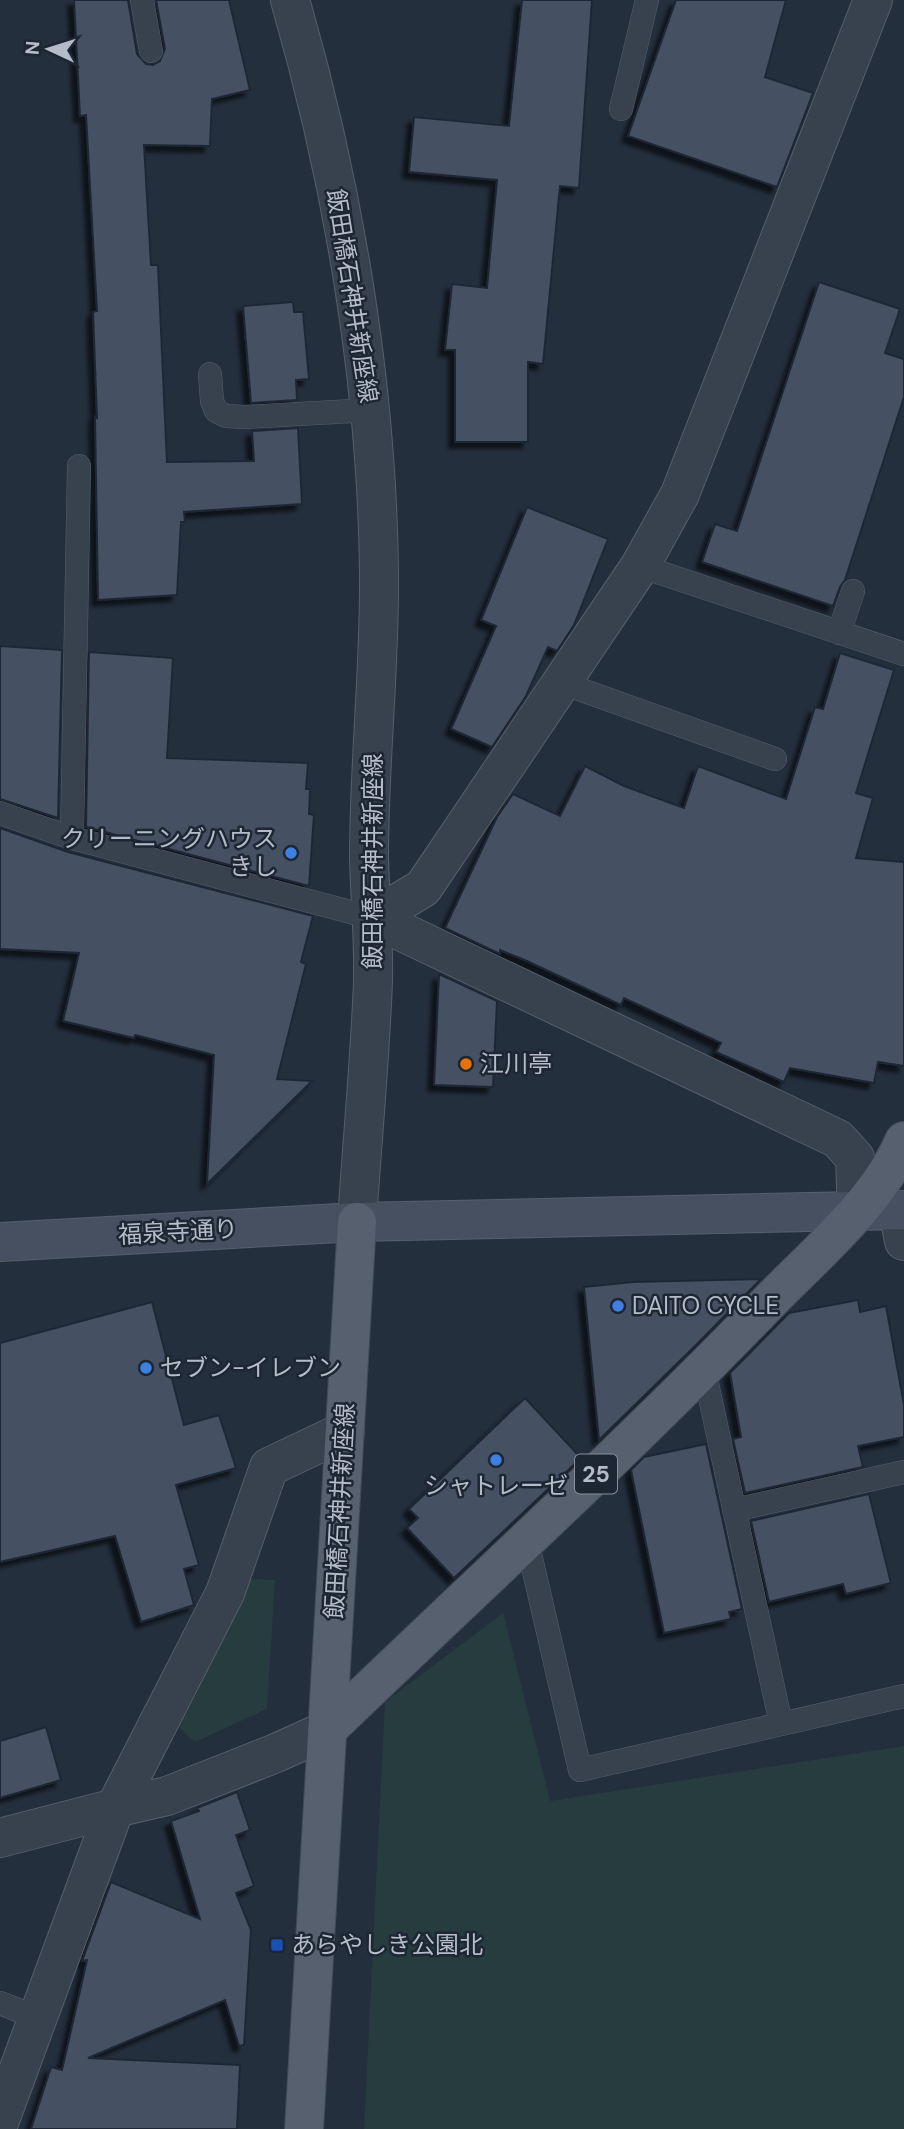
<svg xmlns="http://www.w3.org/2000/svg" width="904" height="2129" font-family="'DM Sans','Noto Sans JP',sans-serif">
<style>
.green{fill:#263c3f}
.building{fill:#455162;stroke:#1f2835;stroke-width:2;filter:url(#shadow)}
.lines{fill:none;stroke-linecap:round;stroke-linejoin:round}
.lane-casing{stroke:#565f6c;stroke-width:24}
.street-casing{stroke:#565f6c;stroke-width:40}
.secondary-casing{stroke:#565f6c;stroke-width:40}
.primary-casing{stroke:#414a57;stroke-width:40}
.lane{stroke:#38414e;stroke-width:23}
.street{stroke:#38414e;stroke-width:38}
.secondary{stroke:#465061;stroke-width:38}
.primary{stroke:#56606e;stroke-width:38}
.shop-dot{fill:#3f7fe0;stroke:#1d2633;stroke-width:2.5}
.food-dot{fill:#e8710a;stroke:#1d2633;stroke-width:2.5}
.transit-dot{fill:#1a4fb4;stroke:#1d2633;stroke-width:2.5}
.labels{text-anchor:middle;stroke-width:5;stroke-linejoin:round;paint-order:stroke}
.shield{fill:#1d2633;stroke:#878f9c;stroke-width:2}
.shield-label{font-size:23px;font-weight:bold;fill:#b4bcc9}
.street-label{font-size:24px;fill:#b4bcc9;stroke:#1d2633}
.poi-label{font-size:24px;fill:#b4bcc9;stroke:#1d2633;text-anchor:start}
</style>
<defs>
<filter id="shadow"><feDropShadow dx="-6" dy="6" stdDeviation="2" flood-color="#0009"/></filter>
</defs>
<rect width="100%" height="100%" fill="#242f3e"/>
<path class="green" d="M249,1579L275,1580L267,1709L195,1742L175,1724L221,1644Z
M503,1613L550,1801L904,1746V2129H364L385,1702Z"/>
<path class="building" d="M74,0H128L137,54L146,64L153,65L160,61L165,49L156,0H229L250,90L212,99L210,146L144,145L151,265H158L167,462L254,461L252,431L298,428L302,504L184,512L185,522H181L177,595L98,600L95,417L97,418L93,312L97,311L86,115L80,116Z
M522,0H592L579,188L560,186L543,364L528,362V442H455V350H445L452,284L487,288L497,180L409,172L414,117L509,126Z
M676,0H786L765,77L813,93L777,187L628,136Z
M819,282L900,309L885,353L904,359V397L845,580L840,587L833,606L702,562L715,524L737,531Z
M293,302L294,312H303L309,379L296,380L297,400L251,403L243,306Z
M527,507L608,539L574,625L557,651L548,647L526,696L492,747L451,729L496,626L481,620Z
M0,646L62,650L58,818L0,799Z
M89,652L173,658L167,758L308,763L306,789H310L309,814L314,815L309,886L86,827Z
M840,653L894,670L856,793L873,798L856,858L904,862V1066L878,1062L874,1083L790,1068L784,1082L716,1052L721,1043L624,998L621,1005L527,961L500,950V954L445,928L497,817L513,794L560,816L585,766L624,786L684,808L698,766L786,799L815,707L823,709Z
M0,828L68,852L313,916L301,962L306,964L277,1079L312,1081L207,1184L214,1055L135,1035L134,1038L63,1021L79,953L0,949Z
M439,974L497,1001L493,1087L434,1085Z
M761,1279L696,1345L599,1440L584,1287L633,1282Z
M858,1300L860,1312L886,1306L904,1405V1437L858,1446L863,1467L745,1493L733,1439L741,1437L730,1373L789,1313Z
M152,1302L184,1425L219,1415L236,1468L176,1485L199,1565L184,1569L194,1605L141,1622L115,1536L0,1562V1343Z
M525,1398L581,1458L454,1578L407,1528L418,1518L409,1509Z
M706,1444L742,1609L729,1612L731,1619L664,1633L631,1470L644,1457Z
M869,1494L891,1583L846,1594L843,1584L769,1602L751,1521Z
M46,1727L61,1780L0,1798V1741Z
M237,1792L250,1830L236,1835L254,1886L236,1893L251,1930L244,2045L239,2046L225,2000L88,2058L240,2065L237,2129H31L51,2067L62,2070L87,1960L82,1961L111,1882L200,1919L171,1821L199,1811L197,1808Z"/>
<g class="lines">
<g class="lane-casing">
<path id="lane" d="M142,0L151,51
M621,109L647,0
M210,374L212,401L216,411L226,416L244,417L371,410
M640,566L904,654
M839,633L853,591
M562,683L775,759
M0,813L72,838L373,918
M72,838L79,466
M704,1370L781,1724
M734,1510L904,1472
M527,1541L580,1770L904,1696
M0,2003L38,2018"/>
</g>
<g class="street-casing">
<path id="street" d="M290,0C343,183 377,382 379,573C380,668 369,762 369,857C370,899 374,939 373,981C370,1061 362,1142 357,1222
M373,918L423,888L640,566L680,494L873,0
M373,918L838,1139L855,1158L857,1212
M898,1210L904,1241
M0,1838L115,1808L225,1593L269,1467L345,1431
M0,2120L115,1808L167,1796L276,1753L327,1730"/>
</g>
<g class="secondary-casing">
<path id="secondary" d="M0,1242L357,1222L904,1210"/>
</g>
<g class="primary-casing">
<path id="primary" d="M327,1730C473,1589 624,1452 765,1306C812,1257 877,1204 904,1141
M304,2129L357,1222"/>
</g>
<use href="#lane" class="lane"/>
<use href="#street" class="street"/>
<use href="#secondary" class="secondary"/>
<use href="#primary" class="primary"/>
</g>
<g class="shop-dot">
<circle cx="291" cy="853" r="7"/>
<circle cx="618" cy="1306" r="7"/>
<circle cx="146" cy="1368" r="7"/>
<circle cx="496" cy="1460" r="7"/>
</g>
<circle class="food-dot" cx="466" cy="1064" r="7"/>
<rect class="transit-dot" x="270" y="1938" width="14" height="14" rx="3.5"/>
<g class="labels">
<rect class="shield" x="575" y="1454.5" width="42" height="39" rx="5"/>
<g class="shield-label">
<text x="596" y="1482">25</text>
</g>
<g class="street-label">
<text transform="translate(352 296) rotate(81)" y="8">飯田橋石神井新座線</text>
<text transform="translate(373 861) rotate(-90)" y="8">飯田橋石神井新座線</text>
<text transform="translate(178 1232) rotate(-3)" y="8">福泉寺通り</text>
<text transform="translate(340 1511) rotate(-87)" y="8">飯田橋石神井新座線</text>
</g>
<g class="poi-label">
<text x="277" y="847" text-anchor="end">クリーニングハウス<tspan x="277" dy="28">きし</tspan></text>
<text x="480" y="1072">江川亭</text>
<text x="632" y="1314">DAITO CYCLE</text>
<text x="160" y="1376">セブン-イレブン</text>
<text x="496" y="1494" text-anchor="middle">シャトレーゼ</text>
<text x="291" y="1953">あらやしき公園北</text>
</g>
</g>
<g transform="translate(49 49) rotate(274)" stroke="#1d2633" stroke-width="5" paint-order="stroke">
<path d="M0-5L12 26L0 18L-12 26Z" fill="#b4bcc9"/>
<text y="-10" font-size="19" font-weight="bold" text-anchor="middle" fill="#b4bcc9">N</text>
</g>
</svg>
